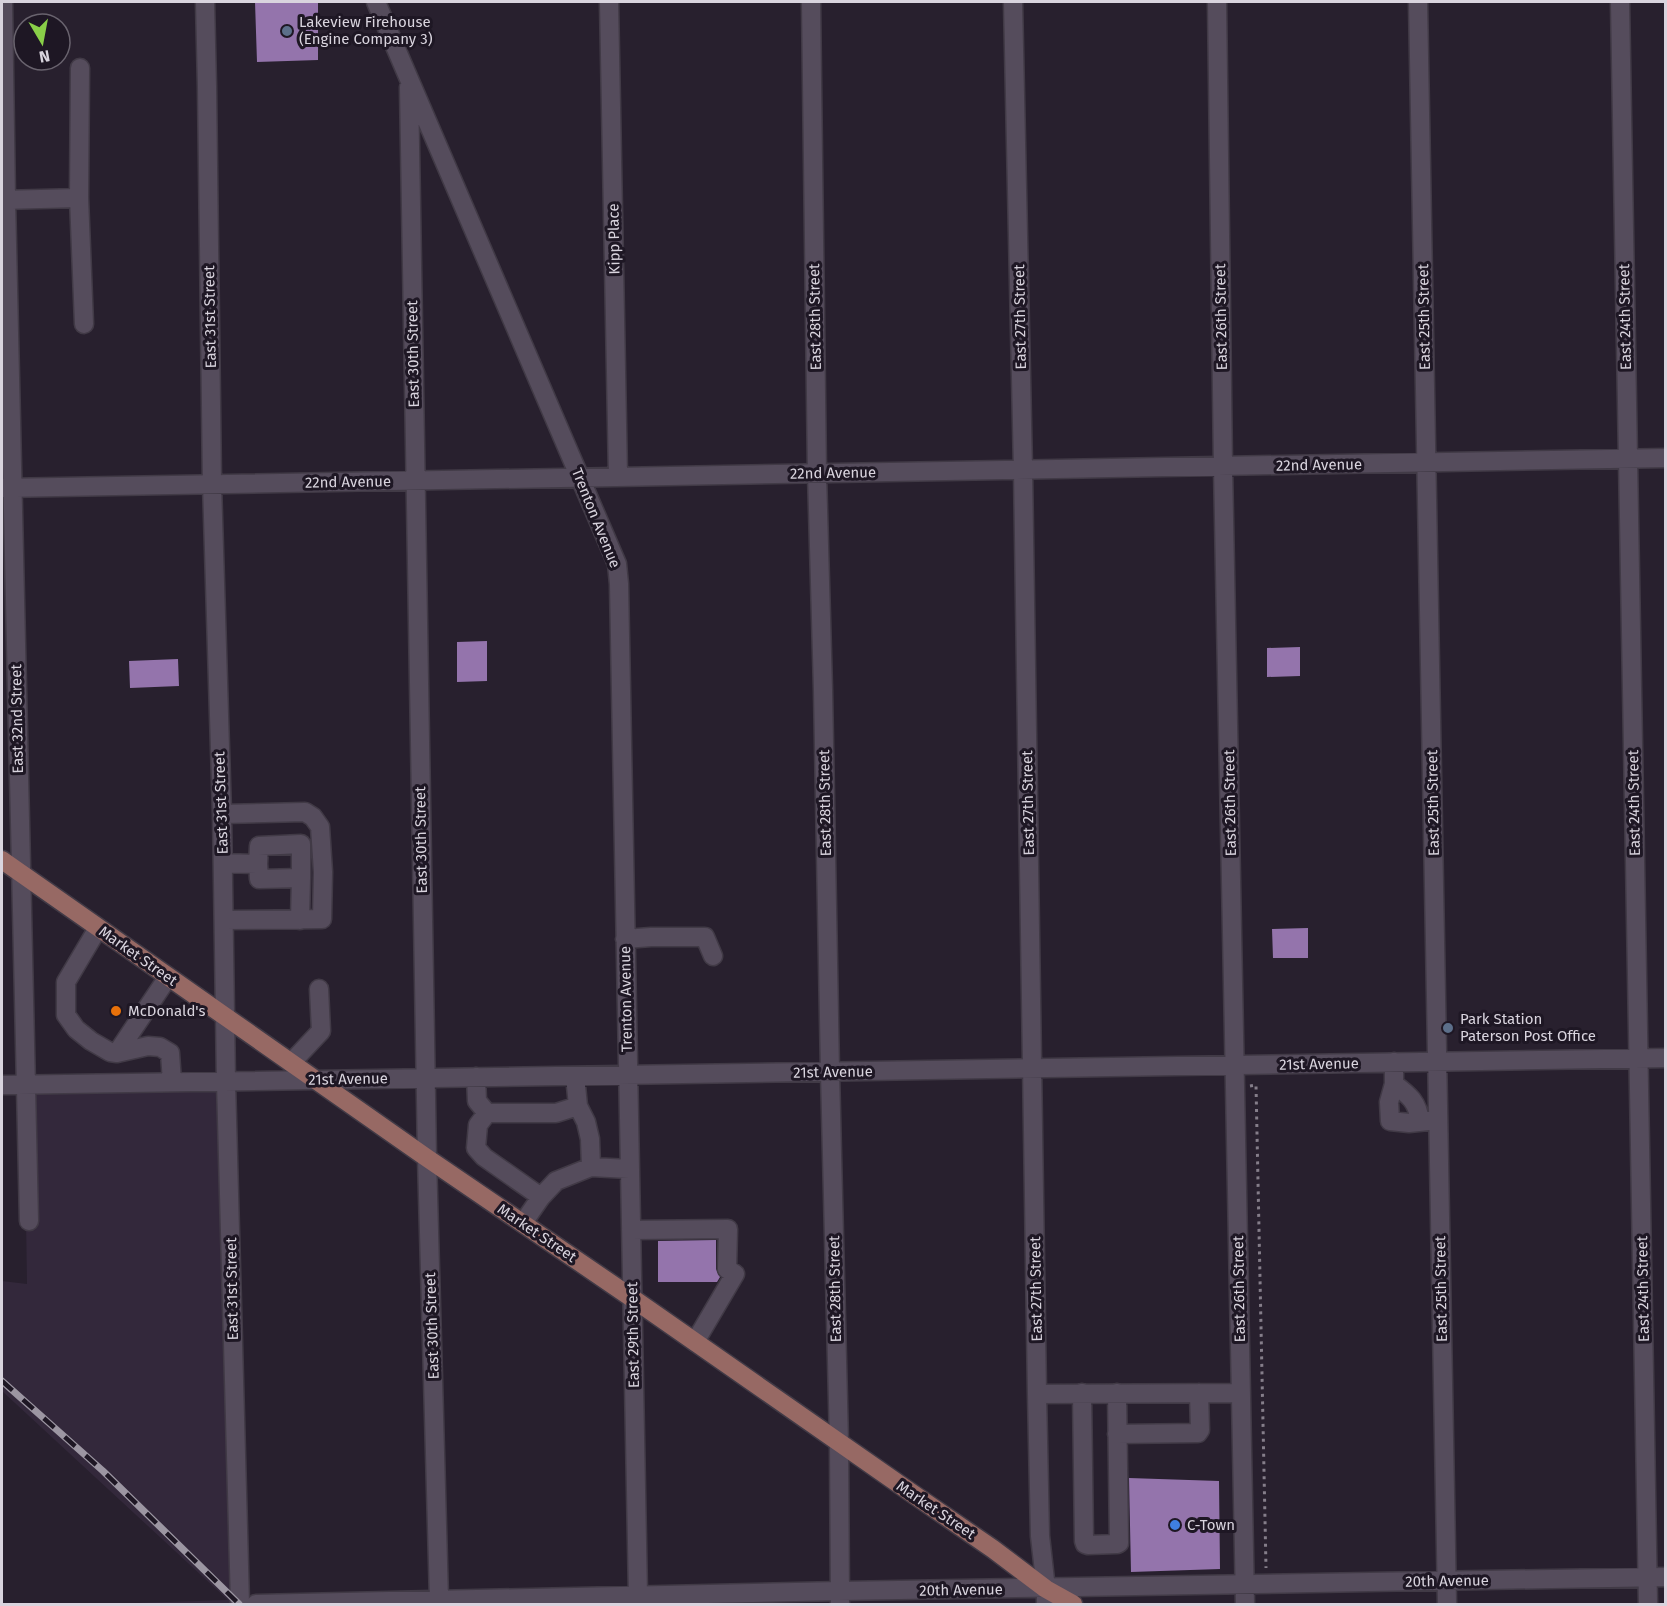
<svg xmlns="http://www.w3.org/2000/svg" width="1667" height="1606" font-family="'Fira Sans',sans-serif">
<style>
.built{fill:#33283b}
.building{fill:#9474ac}
.lines{fill:none;stroke-linecap:round;stroke-linejoin:round}
.minor-casing{stroke:#413a46;stroke-width:21}
.major-casing{stroke:#413a46;stroke-width:21}
.path{stroke:#857e8a;stroke-width:3;stroke-dasharray:3 4.5;stroke-linecap:butt}
.minor{stroke:#554c5c;stroke-width:18}
.major{stroke:#976964;stroke-width:18}
.rail-casing{stroke:#9c96a2;stroke-width:7}
.rail{stroke:#1e1724;stroke-width:4.5;stroke-dasharray:14;stroke-linecap:butt}
.service-dot{fill:#5c6f8a;stroke:#1e1724;stroke-width:2}
.food-dot{fill:#e8710a;stroke:#1e1724;stroke-width:2}
.shop-dot{fill:#3f7fe0;stroke:#1e1724;stroke-width:2}
.labels{text-anchor:middle;stroke-width:6;stroke-linejoin:round;paint-order:stroke}
.poi-label{font-size:15px;fill:#d9d4de;stroke:#1e1724;text-anchor:start}
.street-label{font-size:15px;fill:#d9d4de;stroke:#1e1724}
</style>
<rect width="100%" height="100%" fill="#28202e"/>
<path class="built" d="M225,1082L243,1604H104L228,1600L2,1391V1281L27,1284L24,1085Z"/>
<path class="building" d="M255,2H318V60L257,62Z
M487,641V681L457,682V642Z
M1300,647V676L1267,677V648Z
M178,659L179,686L130,688L129,661Z
M1308,928V958H1273L1272,929Z
M716,1240V1269L720,1277L717,1282H658V1241Z
M1129,1478L1219,1481L1220,1569L1131,1572Z"/>
<g class="lines">
<g class="minor-casing">
<path id="minor" d="M3,2L6,200L29,1221
M205,2L207,87L212,484L222,814L226,1082L240,1604
M376,2L617,564L619,584L638,1596
M609,2L618,477
M811,2L817,474L823,690L830,1072L839,1443L840,1604
M1013,2L1023,470L1037,1394L1040,1536L1046,1589V1604
M1217,2L1223,467L1245,1604
M1418,2L1447,1604
M1620,2L1648,1604
M409,87L427,1158L439,1600
M79,198L80,68
M2,200L79,198L84,324
M2,488L1666,458
M222,814L305,812L313,817L320,827L323,872L322,919L224,920
M223,863L258,864L259,879L301,878V844L259,846L258,864
M300,920L301,878
M98,928L66,982V1015L76,1029L91,1041L110,1052L117,1053L148,1046L160,1047L170,1053L172,1082
M625,939L651,937H705L713,956
M117,1053L168,977
M1394,1062V1084L1389,1102L1390,1121L1409,1123L1438,1120
M291,1063L321,1031L319,989
M575,1076L578,1106L586,1122L590,1139L591,1167
M476,1077L477,1101L487,1113H556L578,1106
M1394,1084C1409,1095 1418,1102 1420,1122
M2,1085L1666,1058
M487,1113L478,1125L476,1148L484,1157L541,1197
M523,1223L541,1197L556,1181L591,1167L629,1169
M631,1230L728,1229L727,1269L735,1274L695,1342
M1082,1393L1084,1541L1085,1544L1088,1545L1117,1544L1119,1543L1117,1393
M1037,1394L1241,1393
M1117,1434L1198,1433L1200,1430L1199,1393
M256,1604L840,1591L1666,1577"/>
</g>
<g class="major-casing">
<path id="major" d="M2,860L427,1158L632,1298L916,1496L993,1549L1046,1589L1073,1604"/>
</g>
<path class="path" d="M1250,1086L1256,1085L1266,1568"/>
<use href="#minor" class="minor"/>
<use href="#major" class="major"/>
<g class="rail-casing">
<path id="rail" d="M2,1381L103,1471L239,1604"/>
</g>
<use href="#rail" class="rail"/>
</g>
<g class="service-dot">
<circle cx="287" cy="31" r="6"/>
<circle cx="1448" cy="1028" r="6"/>
</g>
<circle class="food-dot" cx="116" cy="1011" r="6"/>
<circle class="shop-dot" cx="1175" cy="1525" r="6"/>
<g class="labels">
<g class="poi-label">
<text x="299" y="27">Lakeview Firehouse<tspan x="299" dy="17">(Engine Company 3)</tspan></text>
<text x="128" y="1016">McDonald's</text>
<text x="1460" y="1024">Park Station<tspan x="1460" dy="17">Paterson Post Office</tspan></text>
<text x="1187" y="1530">C-Town</text>
</g>
<g class="street-label">
<text transform="translate(614 239) rotate(-91)" y="5">Kipp Place</text>
<text transform="translate(210 317) rotate(-91)" y="5">East 31st Street</text>
<text transform="translate(815 317) rotate(-91)" y="5">East 28th Street</text>
<text transform="translate(1020 317) rotate(-91)" y="5">East 27th Street</text>
<text transform="translate(1221 317) rotate(-91)" y="5">East 26th Street</text>
<text transform="translate(1424 317) rotate(-91)" y="5">East 25th Street</text>
<text transform="translate(1625 317) rotate(-91)" y="5">East 24th Street</text>
<text transform="translate(413 354) rotate(-91)" y="5">East 30th Street</text>
<text transform="translate(1319 465) rotate(-1)" y="5">22nd Avenue</text>
<text transform="translate(833 473) rotate(-1)" y="5">22nd Avenue</text>
<text transform="translate(348 482) rotate(-1)" y="5">22nd Avenue</text>
<text transform="translate(596 518) rotate(68)" y="5">Trenton Avenue</text>
<text transform="translate(17 719) rotate(-91)" y="5">East 32nd Street</text>
<text transform="translate(221 803) rotate(-92)" y="5">East 31st Street</text>
<text transform="translate(825 803) rotate(-91)" y="5">East 28th Street</text>
<text transform="translate(1028 803) rotate(-91)" y="5">East 27th Street</text>
<text transform="translate(1230 803) rotate(-91)" y="5">East 26th Street</text>
<text transform="translate(1433 803) rotate(-91)" y="5">East 25th Street</text>
<text transform="translate(1634 803) rotate(-91)" y="5">East 24th Street</text>
<text transform="translate(421 840) rotate(-91)" y="5">East 30th Street</text>
<text transform="translate(138 956) rotate(35)" y="5">Market Street</text>
<text transform="translate(626 999) rotate(-91)" y="5">Trenton Avenue</text>
<text transform="translate(1319 1064) rotate(-1)" y="5">21st Avenue</text>
<text transform="translate(833 1072) rotate(-1)" y="5">21st Avenue</text>
<text transform="translate(348 1079) rotate(-1)" y="5">21st Avenue</text>
<text transform="translate(537 1233) rotate(34)" y="5">Market Street</text>
<text transform="translate(232 1289) rotate(-91)" y="5">East 31st Street</text>
<text transform="translate(835 1289) rotate(-91)" y="5">East 28th Street</text>
<text transform="translate(1036 1289) rotate(-91)" y="5">East 27th Street</text>
<text transform="translate(1239 1289) rotate(-91)" y="5">East 26th Street</text>
<text transform="translate(1441 1289) rotate(-91)" y="5">East 25th Street</text>
<text transform="translate(1643 1289) rotate(-91)" y="5">East 24th Street</text>
<text transform="translate(432 1326) rotate(-92)" y="5">East 30th Street</text>
<text transform="translate(633 1335) rotate(-91)" y="5">East 29th Street</text>
<text transform="translate(936 1510) rotate(34)" y="5">Market Street</text>
<text transform="translate(1447 1581) rotate(-1)" y="5">20th Avenue</text>
<text transform="translate(961 1590) rotate(-1)" y="5">20th Avenue</text>
</g>
</g>
<rect width="1667" height="1606" fill="none" stroke="#d9d4de" stroke-width="6"/>
<g transform="translate(42 42) rotate(170)"><circle r="28" fill="#1e1724" stroke="#69636e" stroke-width="1.5"/>
<path d="M0-4.5L10 22L0 15L-10 22Z" fill="#89cf48"/>
<text y="-9" font-size="16" font-weight="bold" text-anchor="middle" fill="#d9d4de">N</text>
</g>
</svg>
